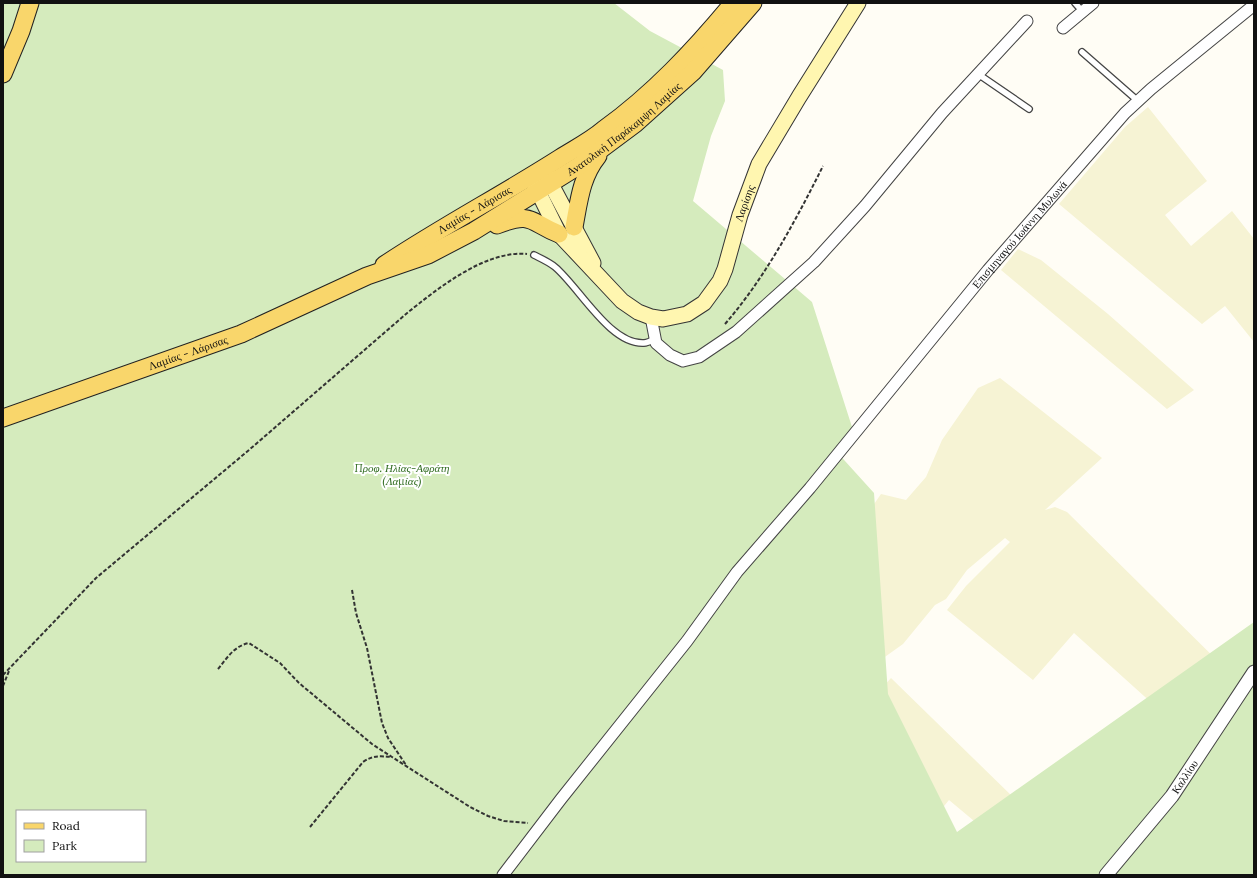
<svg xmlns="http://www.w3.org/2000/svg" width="1257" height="878" font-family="Lora,serif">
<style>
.farmland{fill:#f6f3d4}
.green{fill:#d5ebbd;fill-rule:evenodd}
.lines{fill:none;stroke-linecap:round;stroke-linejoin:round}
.service-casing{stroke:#444;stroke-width:8}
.minor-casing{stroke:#444;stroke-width:13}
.tertiary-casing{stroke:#444;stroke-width:15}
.secondary-casing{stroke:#333;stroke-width:17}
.primary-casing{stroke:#222;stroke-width:19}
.path{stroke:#333;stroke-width:2;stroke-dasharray:4 2;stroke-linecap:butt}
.service{stroke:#fff;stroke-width:5.5}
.minor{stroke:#fff;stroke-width:11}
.tertiary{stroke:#fff;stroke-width:13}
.secondary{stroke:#fff6b0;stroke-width:15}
.primary{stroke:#f9d66b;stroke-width:17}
.labels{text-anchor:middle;stroke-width:4;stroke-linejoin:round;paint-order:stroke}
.street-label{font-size:11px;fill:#111;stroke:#fff}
.park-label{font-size:11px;font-style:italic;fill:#2f6b1f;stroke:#fff}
</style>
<rect width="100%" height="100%" fill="#fffdf5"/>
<path class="farmland" d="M1148,107L1207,181L1165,215L1191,246L1232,211L1254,239V342L1225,306L1202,324L1059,204L1125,127Z
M1018,249L1041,260L1108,314L1194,390L1167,409L1001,270Z
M1000,378L1102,458L1045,510L1055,507L1067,512L1236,679L1194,741L1074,633L1033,680L947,610L966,586L1010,542L1005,538L967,570L946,599L935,605L903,644L882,659L518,875L861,523L881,494L906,500L926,477L942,440L978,388Z
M891,678L1015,799L986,831L949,800L922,833L776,875L860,713Z"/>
<path class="green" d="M3,3H614L650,31L723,70L725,101L711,136L693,201L812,302L852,427L835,450L874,493L888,694L957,832L1254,622V875H3ZM17,811H145V861H17Z"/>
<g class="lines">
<g class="service-casing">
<path id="service" d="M1075,3L1083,12
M1082,52L1138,101
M978,74L1029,109
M534,255C542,259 549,262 555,267C579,287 610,345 644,343C647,343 651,341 655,339"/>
</g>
<g class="minor-casing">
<g id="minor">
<path d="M1063,28L1093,3"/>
<path d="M651,317L656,343L670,355L683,361L699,357L736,332L814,262L865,206L942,113L1027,21"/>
<path id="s1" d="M503,875L561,799L687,641L737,572L810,488L988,270L1125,113L1151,89L1254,5"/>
</g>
</g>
<g class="tertiary-casing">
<g id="tertiary">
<path id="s2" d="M1106,875L1172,796L1254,672"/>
</g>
</g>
<g class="secondary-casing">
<g id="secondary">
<path d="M545,173L593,263"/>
<path id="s3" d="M533,181L559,234L622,301L638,312L651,317L663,319L687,314L704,303L720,281L725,269L740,215L759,164L799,97L858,3"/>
</g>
</g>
<g class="primary-casing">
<g id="primary">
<path d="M3,74L21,31L30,3"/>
<path d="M497,225C533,211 529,222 559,234"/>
<path d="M574,227C579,201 581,177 598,156"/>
<path id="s4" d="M384,265C441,227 502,195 560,158C574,149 590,141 603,130C653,94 694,50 733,3"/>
<path id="s5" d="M3,418L241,334L367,276L428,255L474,231L580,165L635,124L693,72L753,3"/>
</g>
</g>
<path class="path" d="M725,324C765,278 796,220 823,166
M352,590L356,613L367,648L382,723L388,738L406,765
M218,669C227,658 234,646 249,643L280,663L299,683L372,744L392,757L470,807L488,816L504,821L528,823
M3,675L96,578L249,450L406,314C437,289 485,250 527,254
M3,686L9,671
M310,827L363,762C373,755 380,756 392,757"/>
<use href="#service" class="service"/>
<use href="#minor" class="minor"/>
<use href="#tertiary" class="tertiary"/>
<use href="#secondary" class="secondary"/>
<use href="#primary" class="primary"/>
</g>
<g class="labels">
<g class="street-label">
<text dy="4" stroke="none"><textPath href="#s5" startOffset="689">Ανατολική Παράκαμψη Λαμίας</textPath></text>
<text dy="4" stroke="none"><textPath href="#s3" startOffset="350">Λαρίσης</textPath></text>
<text dy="4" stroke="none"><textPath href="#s4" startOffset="106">Λαμίας - Λάρισας</textPath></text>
<text dy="4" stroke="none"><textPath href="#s1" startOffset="823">Επισμηναγού Ιωάννη Μυλωνά</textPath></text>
<text dy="4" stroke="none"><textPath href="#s5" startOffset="196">Λαμίας - Λάρισας</textPath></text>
<text dy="4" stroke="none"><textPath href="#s2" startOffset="126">Καλλίου</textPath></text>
</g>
<g class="park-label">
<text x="402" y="472">Προφ. Ηλίας-Αφράτη<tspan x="402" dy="13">(Λαμίας)</tspan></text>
</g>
</g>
<rect width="1257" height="878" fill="none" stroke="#111111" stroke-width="8"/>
<rect x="16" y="810" width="130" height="52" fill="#ffffff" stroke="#a0a0a0"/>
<rect x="24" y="823" width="20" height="6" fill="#f9d66b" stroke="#a0a0a0"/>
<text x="52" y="830" font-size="12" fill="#111111">Road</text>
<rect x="24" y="840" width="20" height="12" fill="#d5ebbd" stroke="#a0a0a0"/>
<text x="52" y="850" font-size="12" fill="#111111">Park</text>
</svg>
